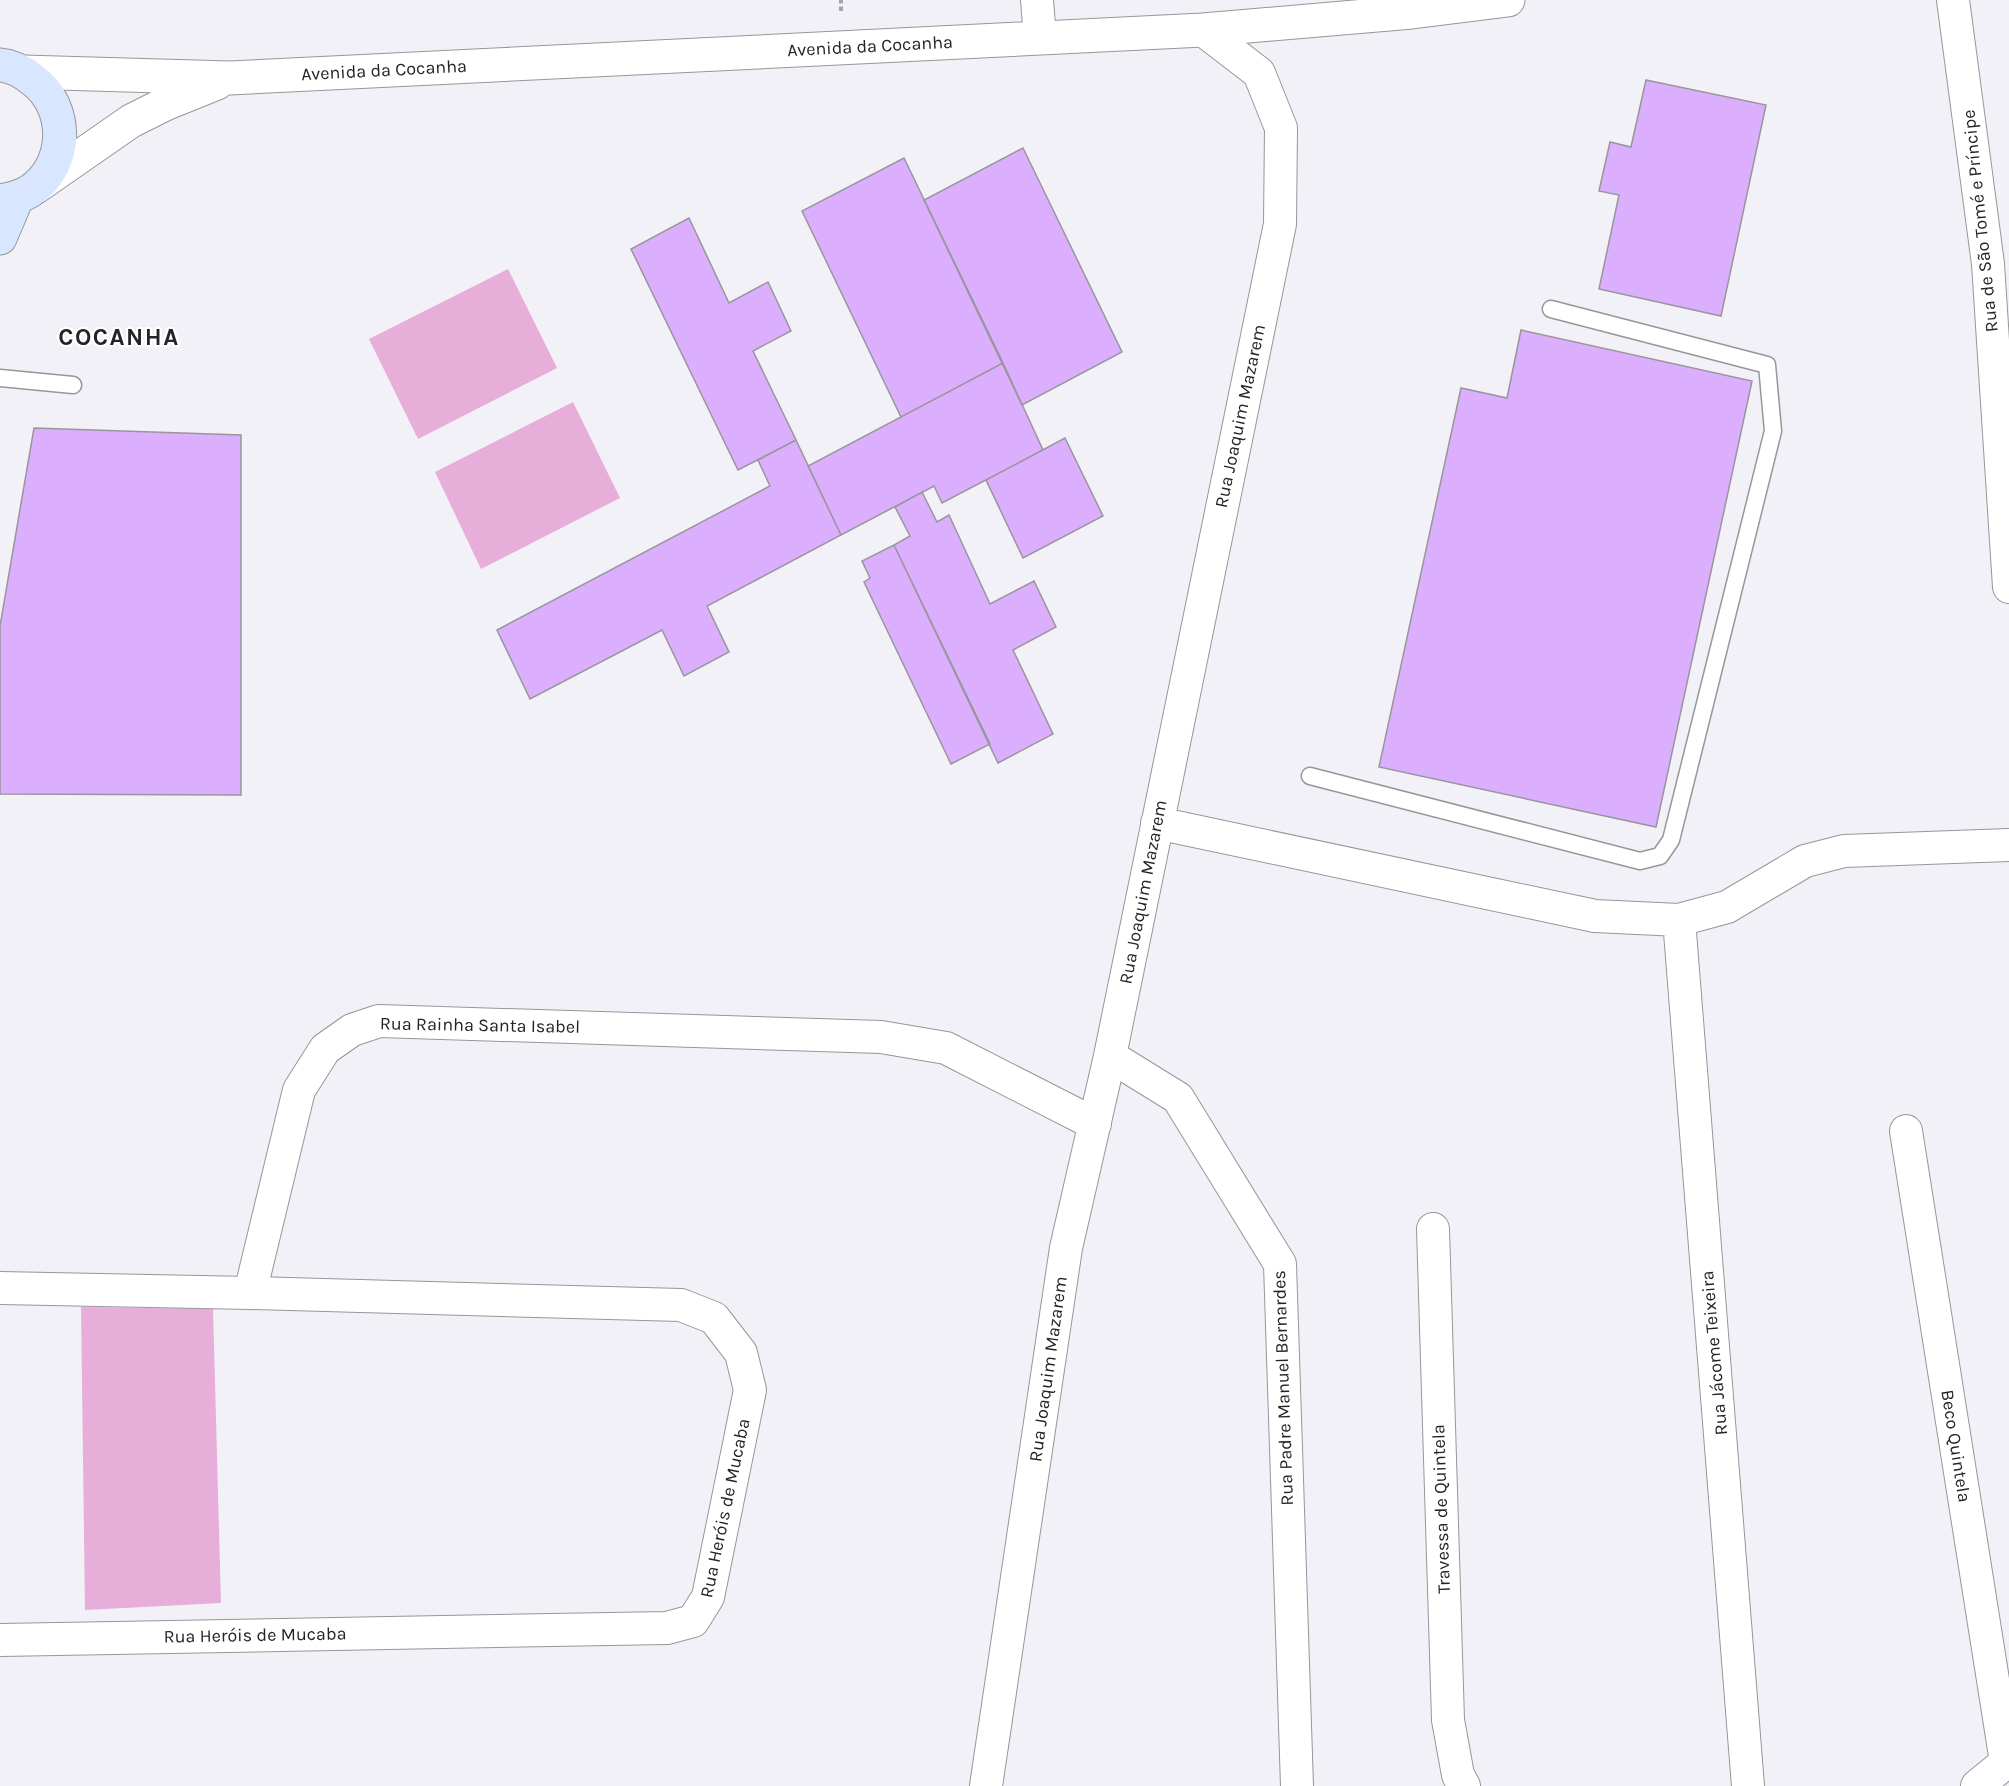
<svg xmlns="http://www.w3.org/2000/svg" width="2009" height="1786" font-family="Karla,sans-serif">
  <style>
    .green { fill: #e6aed9 }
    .building { fill: #dcaffe; stroke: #99969b; stroke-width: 1.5 }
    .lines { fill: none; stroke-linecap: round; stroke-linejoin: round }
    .service-casing { stroke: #96969b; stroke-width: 19 }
    .minor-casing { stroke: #96969b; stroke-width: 34 }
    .tertiary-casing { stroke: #96969b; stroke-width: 35 }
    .secondary-casing { stroke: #96969b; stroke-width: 35 }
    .path { stroke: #a5a5a9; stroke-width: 4; stroke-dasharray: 4.5 3; stroke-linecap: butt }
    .service { stroke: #fff; stroke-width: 16 }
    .minor { stroke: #fff; stroke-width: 32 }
    .tertiary { stroke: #fff; stroke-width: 33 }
    .secondary { stroke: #d8e7ff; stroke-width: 33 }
    .labels { text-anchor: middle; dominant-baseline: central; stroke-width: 4.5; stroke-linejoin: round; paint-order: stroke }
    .street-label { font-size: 18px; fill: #242426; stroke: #fff }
    .district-label { font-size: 24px; font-weight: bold; letter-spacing: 1.5px; fill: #242426; stroke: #fff }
  </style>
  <rect width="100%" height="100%" fill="#f1f1f7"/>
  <path class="green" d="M508,269L557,368L418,439L369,339Z
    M573,402L620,498L481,569L435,472Z
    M81,1307L213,1309L221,1603L85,1610Z"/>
  <path class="building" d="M1646,80L1766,105L1721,316L1599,289L1619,195L1599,191L1610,142L1631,147Z
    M1023,148L1122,352L1022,405L924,200Z
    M904,158L1003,363L901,417L802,211Z
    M689,218L729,303L768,282L791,331L753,351L796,440L738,470L631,249Z
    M1521,330L1752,381L1656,827L1379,767L1461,388L1507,398Z
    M1003,363L1043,450L942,503L934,486L841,535L808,466Z
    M34,428L241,435V795L0,794V626Z
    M1065,438L1103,516L1023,558L986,480Z
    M796,440L841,535L707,606L729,652L684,676L662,630L530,699L497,630L770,486L758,460Z
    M922,492L937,522L949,515L990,604L1034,581L1056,627L1013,650L1053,734L998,763L894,545L910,536L895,507Z
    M894,545L990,744L951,764L864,582L870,578L862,561Z"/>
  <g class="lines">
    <g class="service-casing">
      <path id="service" d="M0,378L73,385
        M1310,776L1640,861L1660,856L1671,840L1773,431L1767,365L1551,309"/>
    </g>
    <g class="minor-casing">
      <path id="minor" d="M1037,0L1040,38
        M1953,0L1988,264L2009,587
        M1157,823L1595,916L1679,920L1727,907L1805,861L1844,851L2009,845
        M1679,920L1748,1786
        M1110,1056L1178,1098L1280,1264L1297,1786
        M1906,1131L2006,1762
        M1433,1229L1448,1720L1458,1775L1464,1786
        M0,1288L250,1293L299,1090L325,1049L352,1030L379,1021L881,1037L946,1048L1095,1124
        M0,1640L667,1628L693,1621L708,1597L750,1390L741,1353L714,1318L681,1305L250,1293
        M986,1786L1066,1248L1110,1056L1280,224L1281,128L1259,73L1203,30
        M1977,1786L2009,1760"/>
    </g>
    <g class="tertiary-casing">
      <path id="tertiary" d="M23,72L230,78L1203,30L1412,12L1508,0
        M36,187L131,121L165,104L217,83"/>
    </g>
    <g class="secondary-casing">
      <path id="secondary" d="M0,65C13,66 23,72 33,80C69,107 69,165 30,191C21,197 11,199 0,201
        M0,238L17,198"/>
    </g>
    <path class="path" d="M841,11V0"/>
    <use href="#service" class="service"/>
    <use href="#minor" class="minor"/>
    <use href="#tertiary" class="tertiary"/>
    <use href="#secondary" class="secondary"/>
  </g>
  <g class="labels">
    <g class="street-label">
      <text transform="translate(870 46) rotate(-3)">Avenida da Cocanha</text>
      <text transform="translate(384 70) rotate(-3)">Avenida da Cocanha</text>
      <text transform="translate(1980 221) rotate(-96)">Rua de São Tomé e Príncipe</text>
      <text transform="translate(1240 416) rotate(-78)">Rua Joaquim Mazarem</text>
      <text transform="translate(1143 892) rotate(-79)">Rua Joaquim Mazarem</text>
      <text transform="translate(480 1025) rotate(1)">Rua Rainha Santa Isabel</text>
      <text transform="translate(1714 1353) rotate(-95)">Rua Jácome Teixeira</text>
      <text transform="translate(1048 1369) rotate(-82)">Rua Joaquim Mazarem</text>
      <text transform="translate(1283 1388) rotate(-92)">Rua Padre Manuel Bernardes</text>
      <text transform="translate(1956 1446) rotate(81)">Beco Quintela</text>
      <text transform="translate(725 1508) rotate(-78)">Rua Heróis de Mucaba</text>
      <text transform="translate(1441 1509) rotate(-92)">Travessa de Quintela</text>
      <text transform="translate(255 1635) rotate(-1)">Rua Heróis de Mucaba</text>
    </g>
    <g class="district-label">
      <text x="119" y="337">COCANHA</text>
    </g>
  </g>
</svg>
